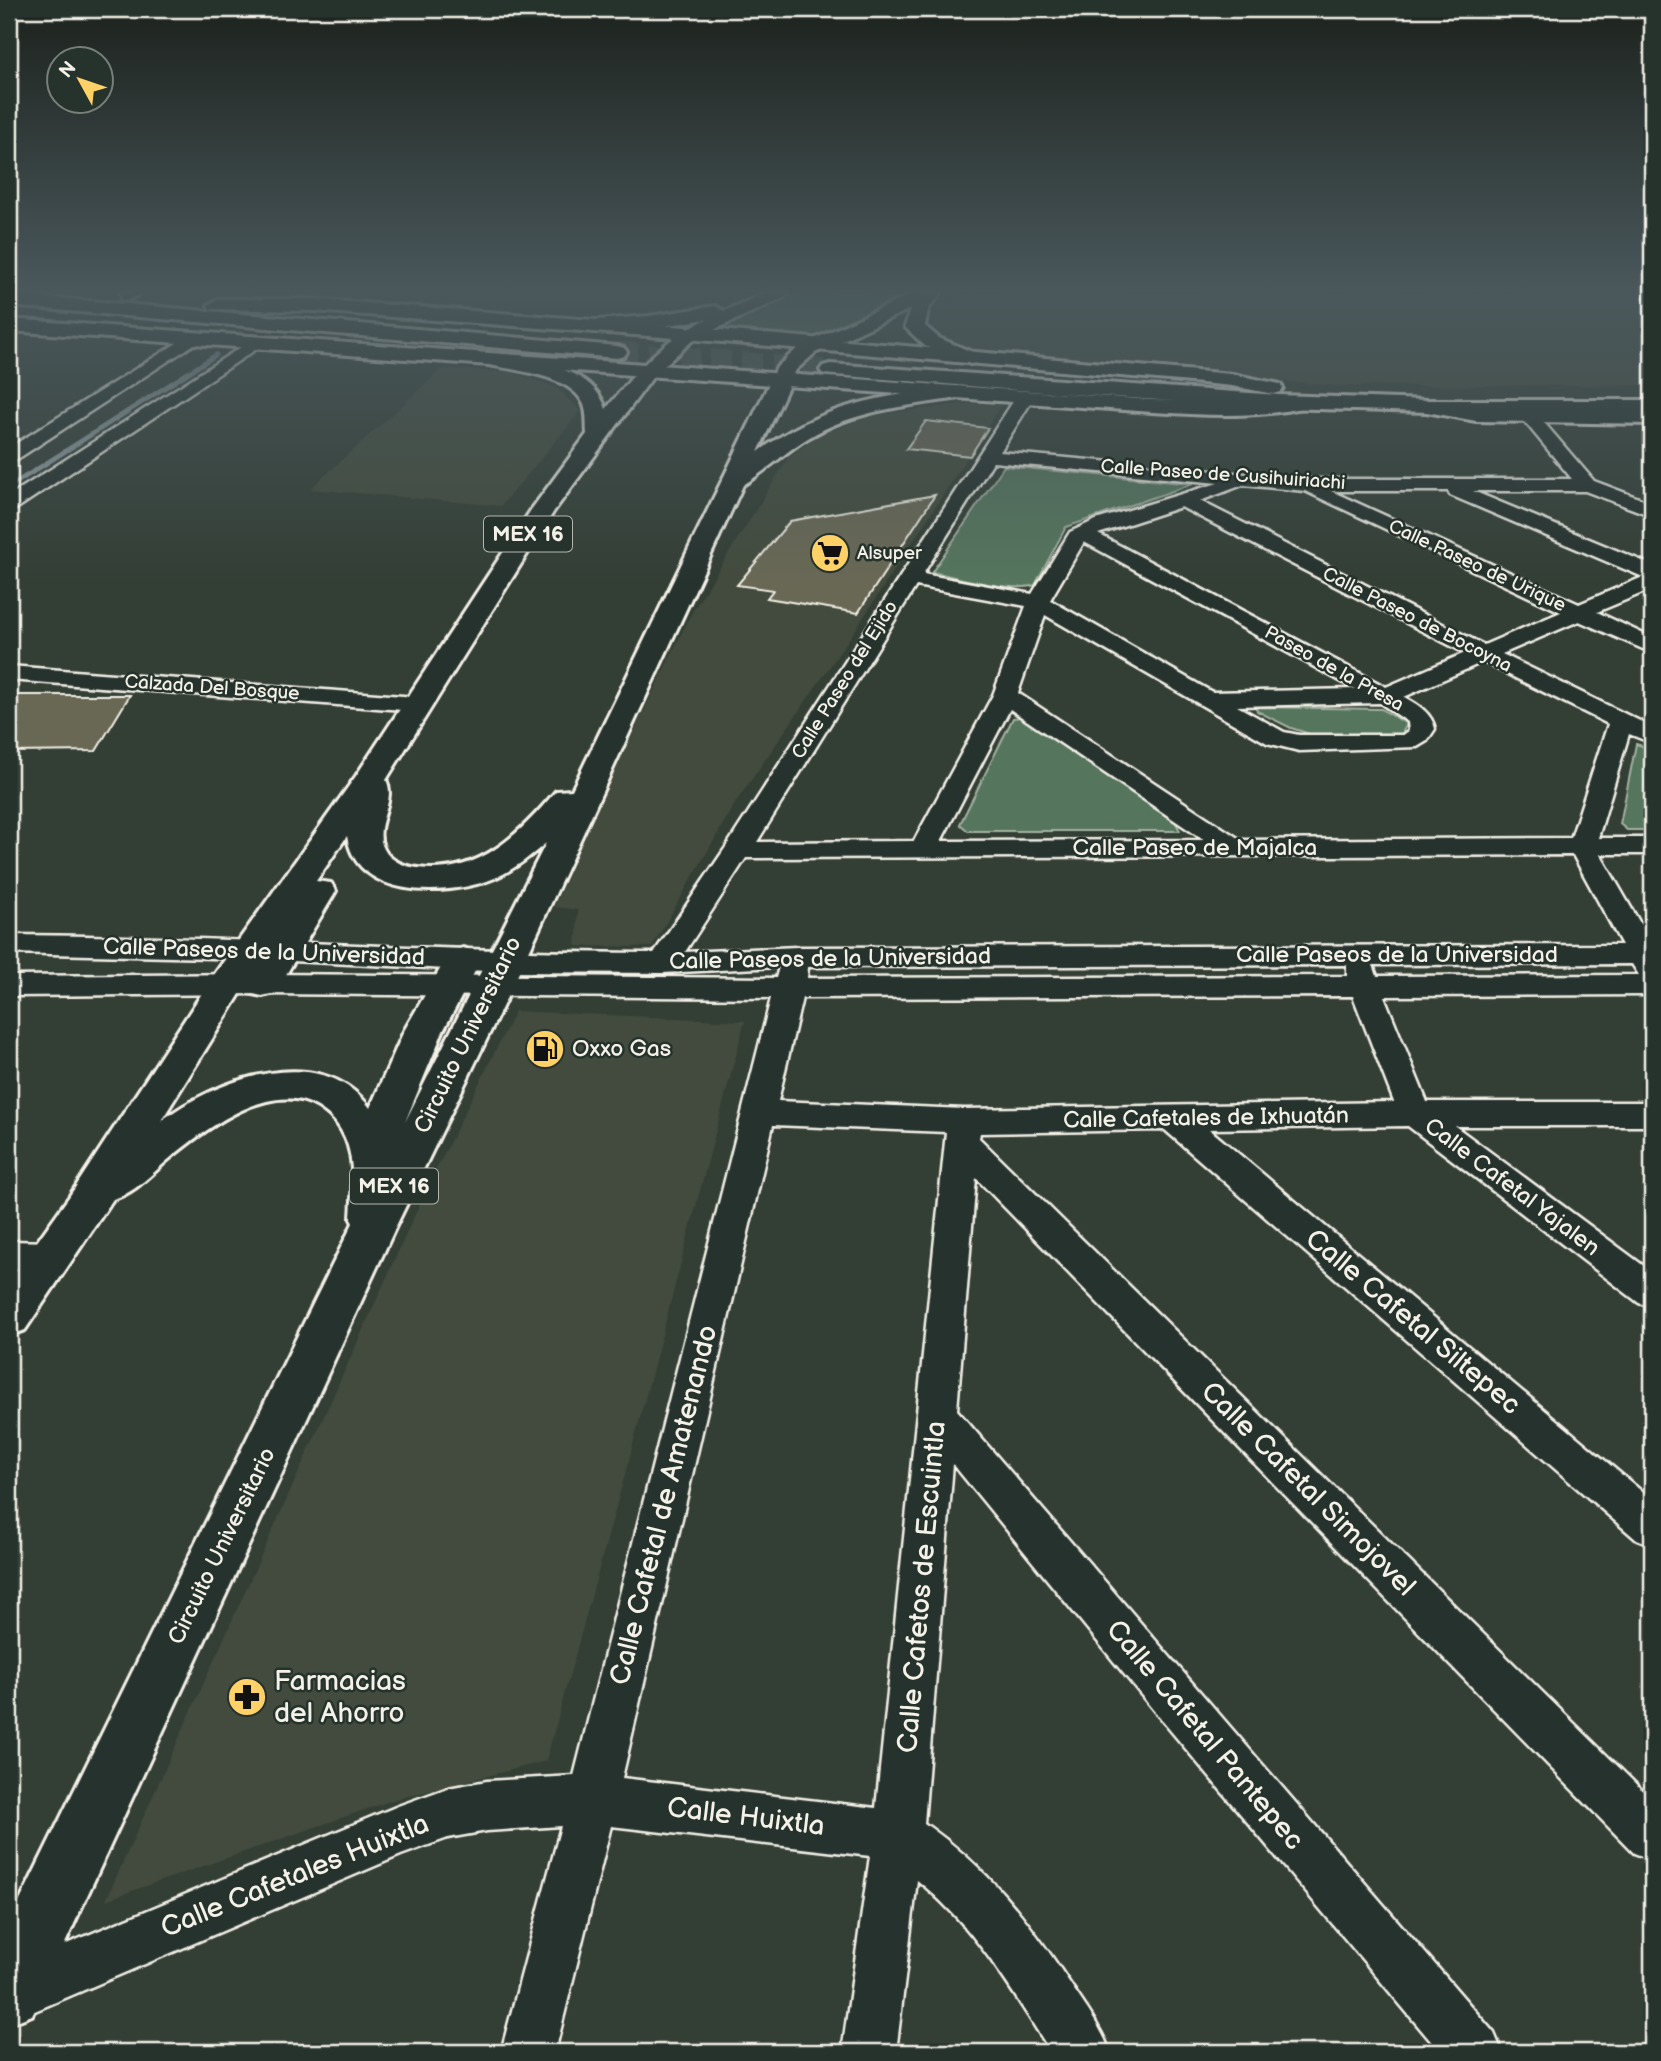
<svg xmlns="http://www.w3.org/2000/svg" width="1661" height="2061" font-family="'Balsamiq Sans',sans-serif">
  <style>
    .built { fill: #434b3e }
    .green { fill: #54745d; stroke: #a4b2a2; stroke-width: 2 }
    .lines { fill: none; stroke-linecap: round; stroke-linejoin: round }
    .stream { stroke: #929fa2; stroke-width: 5 }
    .building { fill: #696854; stroke: #f4f1e8; stroke-width: 2 }
    .primary-tunnel { stroke: #505950; stroke-width: 21; stroke-dasharray: 21 10; stroke-linecap: butt }
    .street-casing { stroke: #f4f1e8; stroke-width: 5 }
    .secondary-casing { stroke: #f4f1e8; stroke-width: 6 }
    .primary-casing { stroke: #f4f1e8; stroke-width: 6 }
    .highway-casing { stroke: #f4f1e8; stroke-width: 6 }
    .street { fill: #26332d; fill-rule: evenodd }
    .secondary { fill: #26332d; fill-rule: evenodd }
    .primary { fill: #26332d; fill-rule: evenodd }
    .highway { fill: #26332d; fill-rule: evenodd }
    .labels { text-anchor: middle; dominant-baseline: central; stroke-width: 5; stroke-linejoin: round; paint-order: stroke }
    .far-street-label { font-size: 19px; fill: #f4f1e8; stroke: #26332d }
    .far-poi-label { font-size: 19px; fill: #f4f1e8; stroke: #26332d; text-anchor: start }
    .shield { fill: #26332d; stroke: #b6b8b0; stroke-width: 2 }
    .shield-label { font-size: 21px; font-weight: bold; fill: #f4f1e8 }
    .street-label { font-size: 23px; fill: #f4f1e8; stroke: #26332d }
    .poi-label { font-size: 23px; fill: #f4f1e8; stroke: #26332d; text-anchor: start }
    .near-street-label { font-size: 28px; fill: #f4f1e8; stroke: #26332d }
    .near-poi-label { font-size: 28px; fill: #f4f1e8; stroke: #26332d; text-anchor: start }
  </style>
  <rect width="100%" height="100%" fill="#333e35"/>
  <filter id="ink" filterUnits="userSpaceOnUse"><feTurbulence type="fractalNoise" baseFrequency=".0143" numOctaves="2"/><feDisplacementMap in="SourceGraphic" scale="14" xChannelSelector="R" yChannelSelector="G"/><feConvolveMatrix kernelMatrix="1 2 1 2 8 2 1 2 1" color-interpolation-filters="sRGB"/></filter>
  <g filter="url(#ink)">
    <path class="built" d="M972,293H1652V385L1342,386L1034,362L953,349L919,327L940,304Z
      M443,368L512,373L555,387L581,411L501,506L310,489Z
      M969,403L1002,404L858,626L736,802L652,947L576,946L578,910L554,907L604,793L692,612L789,457L816,437L868,416Z
      M515,1011L745,1021L626,1471L546,1761L393,1800L106,1900L425,1192Z"/>
    <path class="green" d="M798,293H909L806,341L703,332Z
      M1004,466L1193,484L1066,527L1035,585C1012,593 958,577 932,572Z
      M1256,707L1381,709L1407,724L1401,735H1313L1291,728L1257,711Z
      M1022,717L1175,821L1180,831H968L960,824L1013,718Z
      M1636,744L1652,749V830H1627L1620,824Z"/>
    <g class="lines">
      <path class="stream" d="M301,297L307,293
        M9,487L216,355"/>
    </g>
    <path class="building" d="M926,421L988,428L970,456L906,449Z
      M935,495L858,613L767,598L773,590L737,585L790,521Z
      M9,695H130L96,751L9,752Z"/>
    <g class="lines">
      <path class="primary-tunnel" d="M617,352L830,370"/>
      <g class="street-casing">
        <path id="street" d="M193,333L201,338L199,341L16,460L9,461V448Z
          M255,338L263,343L261,346L16,509L9,511V496Z
          M1025,392L1034,397L1000,452L1303,479H1572L1520,416L1529,411L1535,412L1594,481L1652,503V516L1585,491H1473L1652,565V589L1597,612L1652,638V653L1579,621L1502,654L1652,727V743L1629,734L1598,838H1652V854H1600L1652,944V995L1384,996L1427,1102H1652V1126H1455L1652,1272V1307L1639,1303L1408,1126L1209,1129L1652,1500V1546L1637,1540L1165,1130L980,1133L979,1138L1652,1800V1860L1634,1853L976,1178L957,1410L1494,2033L1502,2052H1440L1155,1712L953,1464L924,1823C989,1869 1026,1917 1069,1982C1084,2005 1101,2027 1110,2052H1051C1012,1991 975,1926 917,1880L896,2052H842L870,1856L611,1826L555,2052H501L561,1826L487,1831L448,1838L401,1855L9,2022V1968L398,1806L448,1788L487,1781L574,1776L771,998L262,994L9,996V976L262,974L776,978L779,967L663,973L506,972L252,959L9,953V935C224,936 439,952 654,953L724,850L1016,397ZM993,462L1218,483L1096,520L1070,532L1032,594L923,574ZM1243,485L1305,491L1561,612L1484,645L1200,501ZM1331,491H1448L1450,495L1643,577L1579,604ZM1181,507L1465,653L1386,687L1098,534ZM1084,542L1355,689L1212,692L1050,600ZM916,586L1026,606L993,695L914,841L757,842ZM1045,615L1267,743L1299,751L1417,747L1427,741L1435,729C1432,713 1417,704 1404,697L1483,662L1608,724L1571,838L1241,840L1018,693ZM1380,703L1408,722L1409,731L1403,735H1299L1284,732L1237,706ZM1010,709L1204,840L941,841ZM1573,855L1622,945L797,947L685,952L746,858ZM1632,964L1639,975L1377,976L1373,965ZM1347,965V976L807,978L808,967ZM1353,996L1394,1102L964,1109L778,1101L802,998ZM773,1125L946,1132L876,1808L622,1778Z
          M9,666L416,697L425,699L428,704L425,709L416,711L9,680Z
          M9,1241L51,1242L64,1246L69,1256L64,1266L51,1270L9,1269Z"/>
      </g>
      <g class="secondary-casing">
        <path id="secondary" d="M121,293H141L128,300L122,299Z
          M217,299H313L662,325L1232,374L1280,384L1283,388L1280,392L1273,394L1232,386L1180,381L662,337L313,311L210,309L208,305Z
          M9,319L1152,400L1246,402L1303,396L1310,398L1314,402L1310,406C1259,419 1205,415 1152,412L9,331Z
          M1429,400L1476,409L1652,412V424L1476,421L1421,411L1418,406L1421,401Z"/>
      </g>
      <g class="primary-casing">
        <path id="primary" d="M9,294L617,346L624,348L627,352L624,356L617,358L9,306Z
          M830,364L1279,395L1429,400H1652V412H1429L1279,408L1055,393L823,374L820,370L823,366Z"/>
      </g>
      <g class="highway-casing">
        <path id="highway" d="M765,293H788L785,297L694,339L655,374L554,511L386,780C397,801 373,825 383,847C388,860 405,867 418,868C478,876 520,834 556,791L572,790L777,367L801,345L915,293H941L928,310L925,326L939,338L977,354L980,358L977,362L970,364L925,346L905,327L910,309L815,353L796,370L758,452C824,403 880,397 959,386L966,388L969,392L966,396L959,398C907,406 854,410 808,438C785,452 766,471 743,485L524,962L395,1228L32,2015L9,2024V1923L353,1223L351,1219C353,1178 359,1132 318,1107C271,1078 204,1130 169,1159C151,1174 135,1193 113,1199L25,1330L9,1336V1281L69,1197L214,975L356,776L531,510L587,434C586,424 588,410 582,401C566,373 508,370 480,363L477,359L480,355C491,352 502,356 513,358C547,364 594,371 606,409C637,371 662,339 707,319C685,322 593,340 580,325L583,321L649,316L715,306L724,311ZM347,836C356,899 443,896 487,881C510,873 528,858 546,843L405,1122L443,1031L481,960L476,952L463,948L450,952L404,1031L370,1108C320,1040 215,1080 161,1121L245,986L249,993L262,996L275,993L336,891L331,883L316,881Z"/>
      </g>
      <use href="#street" class="street"/>
      <use href="#secondary" class="secondary"/>
      <use href="#primary" class="primary"/>
      <use href="#highway" class="highway"/>
    </g>
  </g>
  <linearGradient id="sky" x2="0" y2="1"><stop stop-color="#1c221d"/><stop offset="0.5" stop-color="#4a585c"/><stop offset="1" stop-color="#4a585c" stop-opacity="0"/></linearGradient>
  <rect width="1661" height="581" fill="url(#sky)"/>
  <defs>
    <g id="supermarket-disc" transform="scale(2.0125)"><circle r="9.5" fill="#ffd166" stroke="#26332d"/><path d="M-6-5.5h2.5l.6 2H6L4.5 2H-2.5L-4.4-4H-6ZM-1.5 3.2a1.3 1.3 0 1 0 .1 0ZM3 3.2a1.3 1.3 0 1 0 .1 0Z" fill="#111"/></g>
    <g id="fuel-disc" transform="scale(2.0125)"><circle r="9.5" fill="#ffd166" stroke="#26332d"/><path d="M-5.5-6h7V0h2V4h1.3V-2.5L3-4.5l.8-.8L6-3V5H2.5V1h-1V6h-7ZM-4.2-4.7v3.2H.2V-4.7Z" fill="#111"/></g>
    <g id="pharmacy-disc" transform="scale(2.0125)"><circle r="9.5" fill="#ffd166" stroke="#26332d"/><path d="M-2-6h4v4h4v4h-4v4h-4v-4h-4v-4h4Z" fill="#111"/></g>
  </defs>
  <g fill-rule="evenodd">
    <use href="#supermarket-disc" x="830" y="553"/>
    <use href="#fuel-disc" x="545" y="1049"/>
    <use href="#pharmacy-disc" x="247" y="1697"/>
  </g>
  <g class="labels">
    <g class="far-street-label">
      <text transform="translate(1223 475) rotate(4)">Calle Paseo de Cusihuiriachi</text>
      <text transform="translate(1477 566) rotate(25)">Calle Paseo de Urique</text>
      <text transform="translate(1417 620) rotate(27)">Calle Paseo de Bocoyna</text>
      <text transform="translate(1334 669) rotate(29)">Paseo de la Presa</text>
      <text transform="translate(845 680) rotate(-58)">Calle Paseo del Ejido</text>
      <text transform="translate(212 688) rotate(4)">Calzada Del Bosque</text>
    </g>
    <g class="far-poi-label">
      <text x="857" y="553">Alsuper</text>
    </g>
    <g class="shield">
      <rect x="484" y="516.5" width="88" height="35" rx="5"/>
      <rect x="350" y="1168.5" width="88" height="35" rx="5"/>
    </g>
    <g class="shield-label">
      <text x="528" y="534">MEX 16</text>
      <text x="394" y="1186">MEX 16</text>
    </g>
    <g class="street-label">
      <text x="1195" y="848">Calle Paseo de Majalca</text>
      <text transform="translate(264 952) rotate(2)">Calle Paseos de la Universidad</text>
      <text x="1397" y="955">Calle Paseos de la Universidad</text>
      <text transform="translate(830 959) rotate(-1)">Calle Paseos de la Universidad</text>
      <text transform="translate(468 1035) rotate(-64)">Circuito Universitario</text>
      <text transform="translate(1206 1118) rotate(-1)">Calle Cafetales de Ixhuatán</text>
      <text transform="translate(1512 1187) rotate(37)">Calle Cafetal Yajalen</text>
      <text transform="translate(222 1546) rotate(-64)">Circuito Universitario</text>
    </g>
    <g class="poi-label">
      <text x="572" y="1049">Oxxo Gas</text>
    </g>
    <g class="near-street-label">
      <text transform="translate(1413 1322) rotate(40)">Calle Cafetal Siltepec</text>
      <text transform="translate(1308 1489) rotate(45)">Calle Cafetal Simojovel</text>
      <text transform="translate(664 1505) rotate(-76)">Calle Cafetal de Amatenando</text>
      <text transform="translate(922 1587) rotate(-85)">Calle Cafetos de Escuintla</text>
      <text transform="translate(1205 1735) rotate(50)">Calle Cafetal Pantepec</text>
      <text transform="translate(746 1817) rotate(7)">Calle Huixtla</text>
      <text transform="translate(295 1876) rotate(-22)">Calle Cafetales Huixtla</text>
    </g>
    <g class="near-poi-label">
      <text x="274" y="1681">Farmacias<tspan x="274" dy="32">del Ahorro</tspan></text>
    </g>
  </g>
  <rect width="1661" height="2061" fill="none" stroke="#26332d" stroke-width="35"/>
  <rect x="18" y="18" width="1626" height="2026" fill="none" stroke="#f4f1e8" stroke-width="2.5" filter="url(#ink)"/>
  <g transform="translate(80 80) rotate(310)"><circle r="33" fill="#26332d" stroke="#787f78" stroke-width="2"/>
  <path d="M0-5L12 26L0 18L-12 26Z" fill="#ffd166"/>
  <text y="-10" font-size="19" font-weight="bold" text-anchor="middle" fill="#f4f1e8">N</text>
  </g>
</svg>
